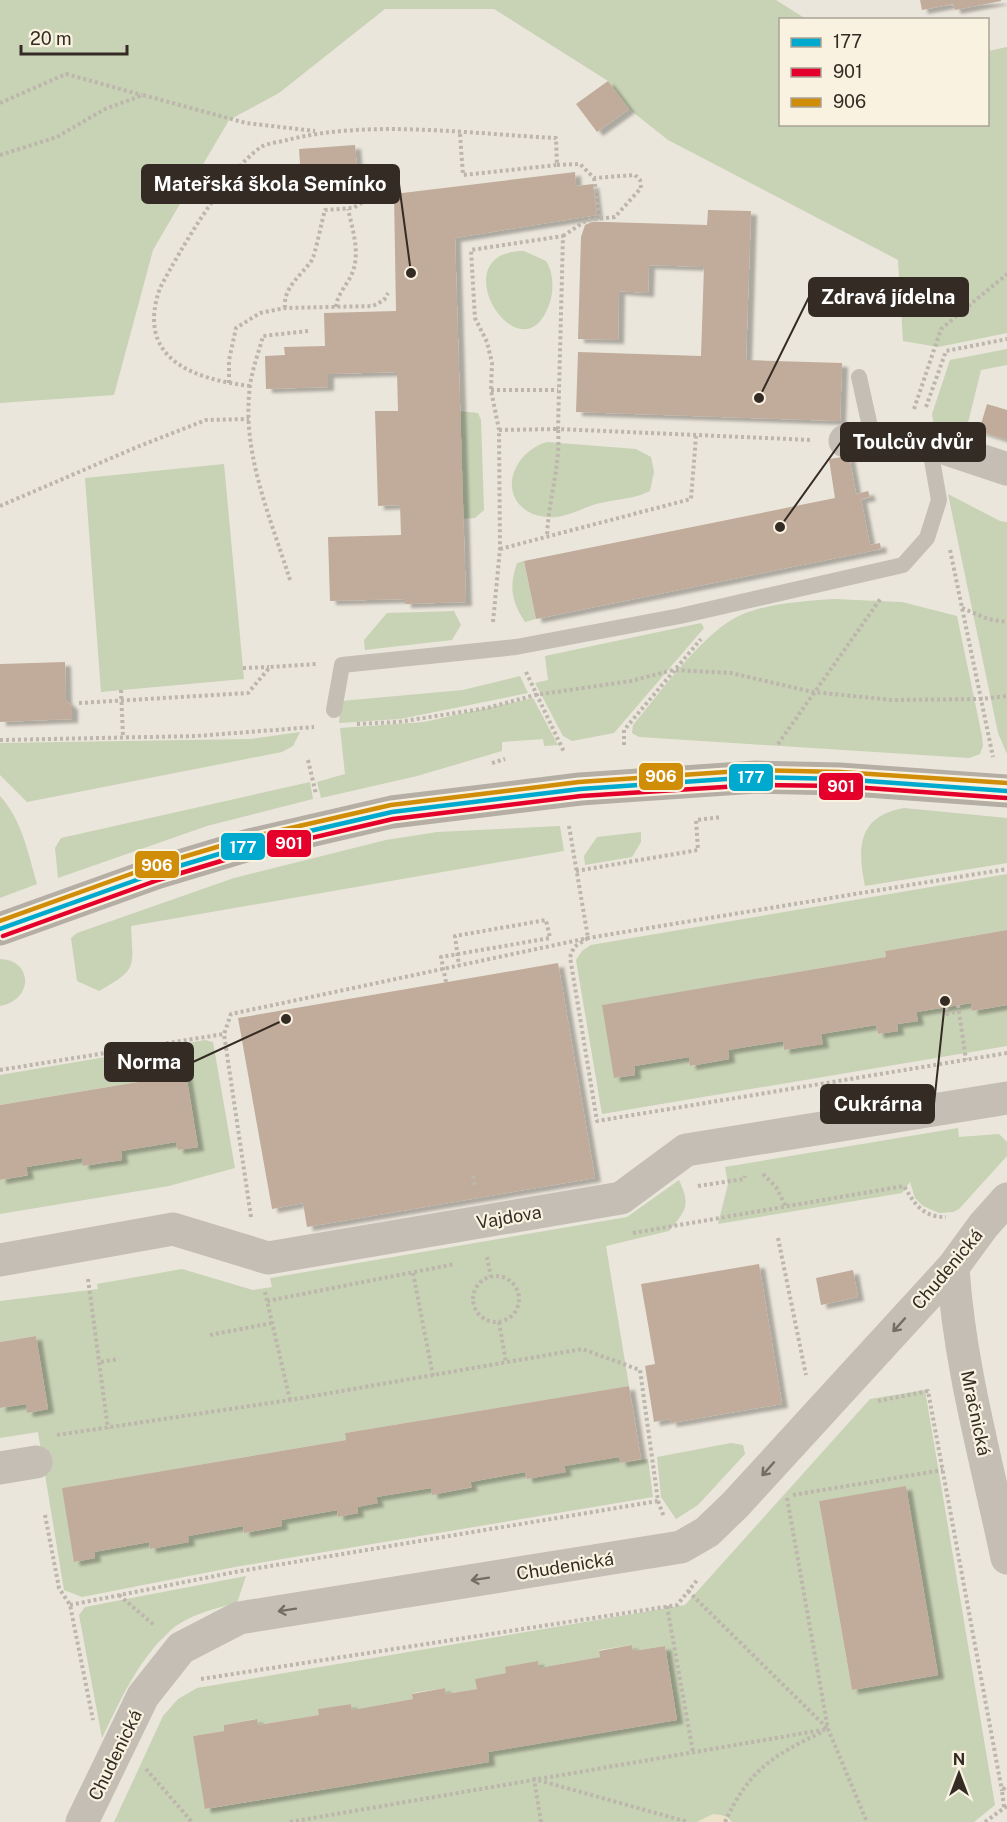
<svg xmlns="http://www.w3.org/2000/svg" width="1007" height="1822" font-family="'Public Sans',sans-serif">
  <style>
    .green { fill: #c8d2b4; fill-rule: evenodd }
    .plaza { fill: #ece1c9 }
    .building { fill: #c1ac9b; filter: url(#shadow) }
    .lines { fill: none; stroke-linecap: round; stroke-linejoin: round }
    .path { stroke: #bdb6ad; stroke-width: 4; stroke-dasharray: 3 3; stroke-linecap: butt }
    .lane { stroke: #c4beb5; stroke-width: 16 }
    .street { stroke: #c4beb5; stroke-width: 33 }
    .secondary { stroke: #b5aea5; stroke-width: 33 }
    .bus-1-casing { stroke: #faf2e1; stroke-width: 9 }
    .bus-2-casing { stroke: #faf2e1; stroke-width: 9 }
    .bus-3-casing { stroke: #faf2e1; stroke-width: 9 }
    .bus-1 { stroke: #00a9ce; stroke-width: 4.5 }
    .bus-2 { stroke: #e4002b; stroke-width: 4.5 }
    .bus-3 { stroke: #d08d07; stroke-width: 4.5 }
    .oneway { stroke: #756d65 }
    .labels { text-anchor: middle; dominant-baseline: central; stroke-width: 4.5; stroke-linejoin: round; paint-order: stroke }
    .street-label { font-size: 18px; fill: #342b24; stroke: #faf2e1 }
    .leader { fill: none; stroke: #342b24; stroke-width: 2 }
    .callout-dot { fill: #342b24; stroke: #faf2e1; stroke-width: 2 }
    .callout { fill: #342b24; stroke: #342b24; stroke-width: 2 }
    .callout-label { font-size: 20px; text-anchor: middle; font-weight: bold; fill: #fff }
    .line-badge { stroke: #faf2e1; stroke-width: 2 }
    .badge-label { font-size: 16px; text-anchor: middle; font-weight: bold; fill: #fff }
  </style>
  <defs>
    <filter id="shadow"><feDropShadow dx="6" dy="4" stdDeviation="1.5" flood-color="#0004"/></filter>
  </defs>
  <rect width="100%" height="100%" fill="#ebe6db"/>
  <path class="green" d="M0,0H776L806,19L780,20V124H988V51L1007,47V333L938,347L903,341L898,260L668,140L629,109L608,81L494,9H385L279,93L229,120L153,250L114,395L0,403Z
    M524,251L546,261C554,273 554,292 549,305C521,382 438,251 524,251Z
    M1007,349V365L981,370L967,427L979,431L977,436L934,426L932,414L950,360Z
    M459,411L478,413L481,420L484,510L475,518L463,519Z
    M547,442L636,449L651,457L654,472L650,491C632,500 614,499 596,504C583,508 569,516 556,517C550,518 538,516 533,514C496,498 512,452 547,442Z
    M224,464L244,679L101,692L85,478Z
    M948,494L1000,521L1007,522V754L998,733Z
    M524,561L536,619L525,622C511,601 509,586 517,563Z
    M834,599L902,602L957,616L982,736L983,746L980,754L969,758L639,737L632,733L633,725C661,692 704,630 743,614C771,603 805,601 834,599Z
    M454,611L461,625L452,640L365,650L364,640L387,613Z
    M701,623L704,628L614,733L572,741L563,736L535,683L548,680L545,656Z
    M520,676L528,693L400,719L339,723L341,701L463,690Z
    M533,698L558,745L544,746L543,739L502,742V751L417,776L321,798L317,782L345,774L340,728L424,722Z
    M300,732L293,746L282,752L27,802L0,775V743L251,739Z
    M310,782L313,799L207,826L58,878L55,848L61,838Z
    M0,796C22,820 28,853 37,884L0,898Z
    M904,808L1007,818V863L865,886C857,847 858,816 904,808Z
    M560,826L564,851L131,926C133,968 138,969 99,991L77,981L71,938L77,933L234,878L386,840L437,832Z
    M641,832V842L632,857L585,865L584,856L597,837Z
    M1007,874V930L885,951L886,957L603,1005L615,1078L635,1075L634,1066L689,1057L691,1066L729,1059L728,1050L783,1041L784,1050L822,1044L821,1034L876,1025L878,1034L898,1031L897,1024L918,1021L916,1012L971,1003L973,1011L1007,1005V1046L602,1114L576,960L582,951L591,945Z
    M0,959C33,960 34,1000 0,1006Z
    M205,1040L213,1042L235,1168L169,1186L0,1214V1180L27,1176L26,1167L82,1158L84,1166L122,1160L121,1151L176,1142L178,1150L198,1147L186,1074L0,1105V1075Z
    M958,1128L959,1137L999,1134L1007,1142V1156L959,1209L953,1212L939,1213L923,1206L915,1198L910,1182L902,1193L718,1224L728,1184L725,1167Z
    M679,1180C691,1206 686,1210 669,1231L606,1246L629,1386L345,1433L346,1440L63,1488L75,1562L95,1558L94,1552L149,1542L150,1549L188,1542V1536L243,1526L244,1533L282,1526L281,1520L337,1510L338,1517L358,1513L357,1507L377,1503L376,1497L431,1488L433,1494L471,1488V1482L525,1472L527,1479L565,1472L564,1466L619,1457L621,1463L648,1459L653,1497L235,1567L82,1597L64,1590L38,1432L0,1438V1408L26,1404L28,1413L48,1409L36,1336L0,1342V1301L98,1289L97,1284L182,1269L253,1290L272,1287L270,1278L627,1217Z
    M925,1390L995,1805L974,1822H732C721,1809 709,1816 697,1822H114L163,1716L178,1699L197,1688L685,1605L870,1399ZM906,1487L938,1675L852,1690L819,1501ZM632,1645L633,1651L665,1646L677,1720L488,1752L489,1762L206,1809L193,1736L224,1731V1725L256,1719L258,1725L319,1715V1709L351,1704L352,1710L413,1699V1693L445,1688L446,1694L477,1689L476,1679L506,1673L538,1662L539,1668L600,1657L599,1650Z
    M731,1443L743,1445L745,1454L698,1505L676,1519L661,1497L657,1457Z
    M246,1576L237,1603C215,1608 185,1616 169,1632C138,1660 120,1701 102,1738L79,1615L85,1607Z"/>
  <path class="plaza" d="M713,1814L727,1817L732,1822H697Z"/>
  <path class="building" d="M920,0H1001V1L955,10L953,4L922,10Z
    M608,81L629,109L597,132L576,104Z
    M355,145L359,191L302,195L299,149Z
    M575,172L576,186L593,184L597,215L455,238L466,602L405,604V599L330,601L328,537L401,535L400,505L378,506L375,411H398L397,372L328,374V387L266,389L265,356L285,355L284,347L325,346L324,313L396,311L394,194Z
    M708,210L751,211L746,360L842,363L840,421L576,412L578,352L701,356L704,267L649,265L648,293L619,291L618,340L578,339L581,237L585,225L592,222H605L707,225Z
    M987,404L1007,410V440L979,431Z
    M849,456L856,494L868,491L870,497L861,499L870,545L880,543L881,549L536,619L524,561L835,498L829,459Z
    M65,662L66,700L72,706V719L0,722V664Z
    M1007,930V1005L972,1011L971,1003L916,1012L918,1021L897,1024L898,1031L878,1034L876,1025L821,1034L823,1044L784,1050L783,1041L728,1050L729,1059L690,1066L689,1057L634,1066L635,1075L614,1078L602,1005L886,957L885,951Z
    M558,963L595,1178L307,1227L303,1203L272,1209L238,1018Z
    M186,1074L198,1147L178,1150L176,1142L121,1151L122,1160L102,1163L83,1166L82,1158L26,1167L28,1175L0,1180V1105Z
    M759,1264L782,1404L671,1423L670,1419L654,1422L645,1366L655,1364L641,1284Z
    M853,1270L858,1297L821,1305L816,1278Z
    M36,1336L48,1409L27,1413L26,1404L0,1408V1342Z
    M629,1386L641,1459L621,1463L619,1457L564,1466L566,1472L527,1479L525,1472L470,1482L472,1487L432,1495L431,1488L376,1497L378,1503L357,1507L358,1513L338,1517L337,1510L281,1520L282,1526L244,1533L243,1526L188,1536L189,1542L150,1549L149,1542L94,1552L95,1558L74,1562L62,1488L346,1440L345,1433Z
    M906,1486L938,1675L852,1690L819,1501Z
    M632,1645L633,1651L665,1646L677,1720L488,1752L489,1762L205,1809L193,1736L224,1731V1725L257,1719L258,1725L319,1715L318,1709L351,1704L352,1710L413,1699L412,1694L445,1688L446,1694L477,1689L475,1679L506,1673L505,1667L538,1661L539,1668L600,1657L599,1651Z"/>
  <g class="lines">
    <path class="path" d="M0,103L66,74L142,95
      M0,155L57,137L105,109L143,95L246,123L315,131
      M557,165L580,164L594,178L635,175L640,180L641,188L615,217L587,220L563,236
      M594,178L600,218
      M336,307C337,295 346,286 351,276C361,255 353,231 348,209
      M285,308C283,287 301,276 312,260C315,255 322,220 325,210L353,208L373,196L394,190
      M229,383V360L236,328L260,313L285,308L373,306L384,300L388,293
      M250,386C193,379 135,359 160,288C180,250 226,171 261,147C268,143 280,142 287,140C369,119 471,134 556,138L557,165L463,175L460,134
      M491,390H558
      M926,407L946,351L1007,339
      M914,409L941,329L1007,274
      M499,430L558,429C561,465 548,501 547,537
      M0,506L137,447L206,420L249,419
      M500,549L691,499L696,436
      M950,550L993,757
      M290,580C271,519 241,452 250,386C252,369 259,352 263,336L308,331
      M962,608L988,619L1007,622
      M493,622L500,549L499,430L491,390L492,363L487,342L475,318L471,250L563,236L558,429L812,440
      M243,668L269,667
      M526,672L564,752
      M121,690L123,736
      M79,703L248,693L270,667L317,664
      M357,724L398,722L487,708L535,695L631,681L673,670L731,673L813,692L892,700L981,699L1007,696
      M0,740L196,736L314,727
      M778,744L881,598
      M624,745V730L701,639
      M308,760L316,794
      M492,763L505,759
      M569,826L588,938L574,947L570,957L597,1121L1007,1053
      M576,871L698,850L696,820L722,817
      M446,982L441,957L550,938L546,920L455,936L459,966
      M958,1005L966,1060
      M946,1007L947,1014L959,1011
      M0,1070L224,1034
      M763,1174L776,1187L786,1207
      M473,1176L475,1187
      M698,1186L744,1179L745,1176
      M251,1217L224,1034L231,1014L588,938L1007,869
      M633,1233L904,1186C915,1205 923,1217 946,1217
      M778,1238L806,1375
      M487,1257L491,1277
      M413,1273L433,1376
      M473 1299a23 23 0 1 1 46 0a23 23 0 1 1-46 0Z
      M88,1279L108,1429
      M265,1292L290,1400
      M267,1301L455,1264
      M499,1322L506,1363
      M210,1335L272,1323
      M101,1362L119,1359
      M878,1401L928,1391L1002,1791
      M57,1435L290,1400L582,1349L640,1370L658,1501L664,1517
      M793,1495L943,1470
      M787,1498L828,1729L867,1822
      M45,1515L59,1588L70,1605L93,1720
      M688,1591L827,1728
      M119,1595L154,1625
      M70,1605L235,1572L658,1501
      M667,1606L693,1752
      M201,1679L677,1605L698,1579
      M146,1769L192,1822
      M1004,1807L1002,1791L1007,1785
      M290,1822L828,1729
      M541,1822L534,1779L688,1822
      M725,1822C749,1770 772,1756 822,1732
      M985,1822L1007,1806"/>
    <path class="lane" d="M859,377L873,440
      M334,710L342,665L516,647L680,616L903,565L927,538L939,500L929,443"/>
    <path class="street" d="M845,441L929,443L1007,469
      M0,1260L173,1229L268,1258L621,1198L686,1150L1007,1098
      M953,1267C959,1365 987,1462 1007,1558
      M0,1468L36,1462
      M82,1822L143,1696L181,1648L239,1618L681,1547L707,1532L735,1505L953,1267L983,1226L1007,1199"/>
    <path class="secondary" d="M0,929L156,873L249,845L392,812L580,789L756,777L839,779L1007,791"/>
    <g class="bus-1-casing">
      <path id="bus-1" d="M0,929L156,873L249,845L392,812L580,789L756,777L839,779L1007,791"/>
    </g>
    <g class="bus-2-casing">
      <path id="bus-2" d="M3,936L158,880L251,852L393,819L581,796L756,785L839,786L1006,798"/>
    </g>
    <g class="bus-3-casing">
      <path id="bus-3" d="M0,921L153,866L247,838L391,805L579,782L755,770L840,772L1007,783"/>
    </g>
    <use href="#bus-1" class="bus-1"/>
    <use href="#bus-2" class="bus-2"/>
    <use href="#bus-3" class="bus-3"/>
  </g>
  <defs><path id="oneway-shaft" d="M-6 0H5M1.5-3L5.5 0L1.5 3" fill="none" stroke-width="1.6" stroke-linecap="round" stroke-linejoin="round" transform="scale(1.5)"/></defs>
  <g class="oneway">
    <use href="#oneway-shaft" transform="translate(899 1325) rotate(132)"/>
    <use href="#oneway-shaft" transform="translate(768 1469) rotate(132)"/>
    <use href="#oneway-shaft" transform="translate(480 1579) rotate(171)"/>
    <use href="#oneway-shaft" transform="translate(287 1610) rotate(171)"/>
  </g>
  <g class="labels">
    <g class="street-label">
      <text transform="translate(509 1217) rotate(-10)">Vajdova</text>
      <text transform="translate(947 1269) rotate(-50)">Chudenická</text>
      <text transform="translate(976 1413) rotate(78)">Mračnická</text>
      <text transform="translate(565 1566) rotate(-9)">Chudenická</text>
      <text transform="translate(115 1755) rotate(-64)">Chudenická</text>
    </g>
  </g>
  <path class="leader" d="M411 273L399 184M759 398L809 297M780 527L841 442M286 1019L193 1062M945 1001L934 1104"/>
  <g class="callout-dot">
    <circle cx="411" cy="273" r="6"/>
    <circle cx="759" cy="398" r="6"/>
    <circle cx="780" cy="527" r="6"/>
    <circle cx="286" cy="1019" r="6"/>
    <circle cx="945" cy="1001" r="6"/>
  </g>
  <g class="callout">
    <rect x="142" y="165" width="257" height="38" rx="6"/>
    <rect x="809" y="278" width="159" height="38" rx="6"/>
    <rect x="841" y="423" width="144" height="38" rx="6"/>
    <rect x="105" y="1043" width="88" height="38" rx="6"/>
    <rect x="821" y="1085" width="113" height="38" rx="6"/>
  </g>
  <g class="callout-label">
    <text x="270" y="191">Mateřská škola Semínko</text>
    <text x="888" y="304">Zdravá jídelna</text>
    <text x="913" y="449">Toulcův dvůr</text>
    <text x="149" y="1069">Norma</text>
    <text x="878" y="1111">Cukrárna</text>
  </g>
  <g class="line-badge">
    <rect x="638" y="762" width="46" height="29" rx="6" fill="#d08d07"/>
    <rect x="728" y="763" width="46" height="29" rx="6" fill="#00a9ce"/>
    <rect x="818" y="772" width="46" height="29" rx="6" fill="#e4002b"/>
    <rect x="266" y="829" width="46" height="29" rx="6" fill="#e4002b"/>
    <rect x="220" y="832" width="46" height="29" rx="6" fill="#00a9ce"/>
    <rect x="134" y="850" width="46" height="29" rx="6" fill="#d08d07"/>
  </g>
  <g class="badge-label">
    <text x="661" y="782">906</text>
    <text x="751" y="783">177</text>
    <text x="841" y="792">901</text>
    <text x="289" y="849">901</text>
    <text x="243" y="853">177</text>
    <text x="157" y="871">906</text>
  </g>
  <rect x="779" y="18" width="210" height="108" fill="#faf2e1" stroke="#aba295" stroke-width="1.5"/>
  <rect x="791" y="38" width="30" height="9" fill="#00a9ce" stroke="#aba295" stroke-width="1.5"/>
  <text x="833" y="48" font-size="18" fill="#342b24">177</text>
  <rect x="791" y="68" width="30" height="9" fill="#e4002b" stroke="#aba295" stroke-width="1.5"/>
  <text x="833" y="78" font-size="18" fill="#342b24">901</text>
  <rect x="791" y="98" width="30" height="9" fill="#d08d07" stroke="#aba295" stroke-width="1.5"/>
  <text x="833" y="108" font-size="18" fill="#342b24">906</text>
  <g transform="translate(959 1774)" stroke="#faf2e1" stroke-width="4.5" paint-order="stroke">
  <path d="M0-4.5L10 22L0 15L-10 22Z" fill="#342b24"/>
  <text y="-9" font-size="16" font-weight="bold" text-anchor="middle" fill="#342b24">N</text>
  </g>
  <path d="M21 45v9h106v-9" fill="none" stroke="#342b24" stroke-width="3"/>
  <text x="30" y="45" font-size="18" fill="#342b24" stroke="#faf2e1" stroke-width="4.5" paint-order="stroke">20 m</text>
</svg>
